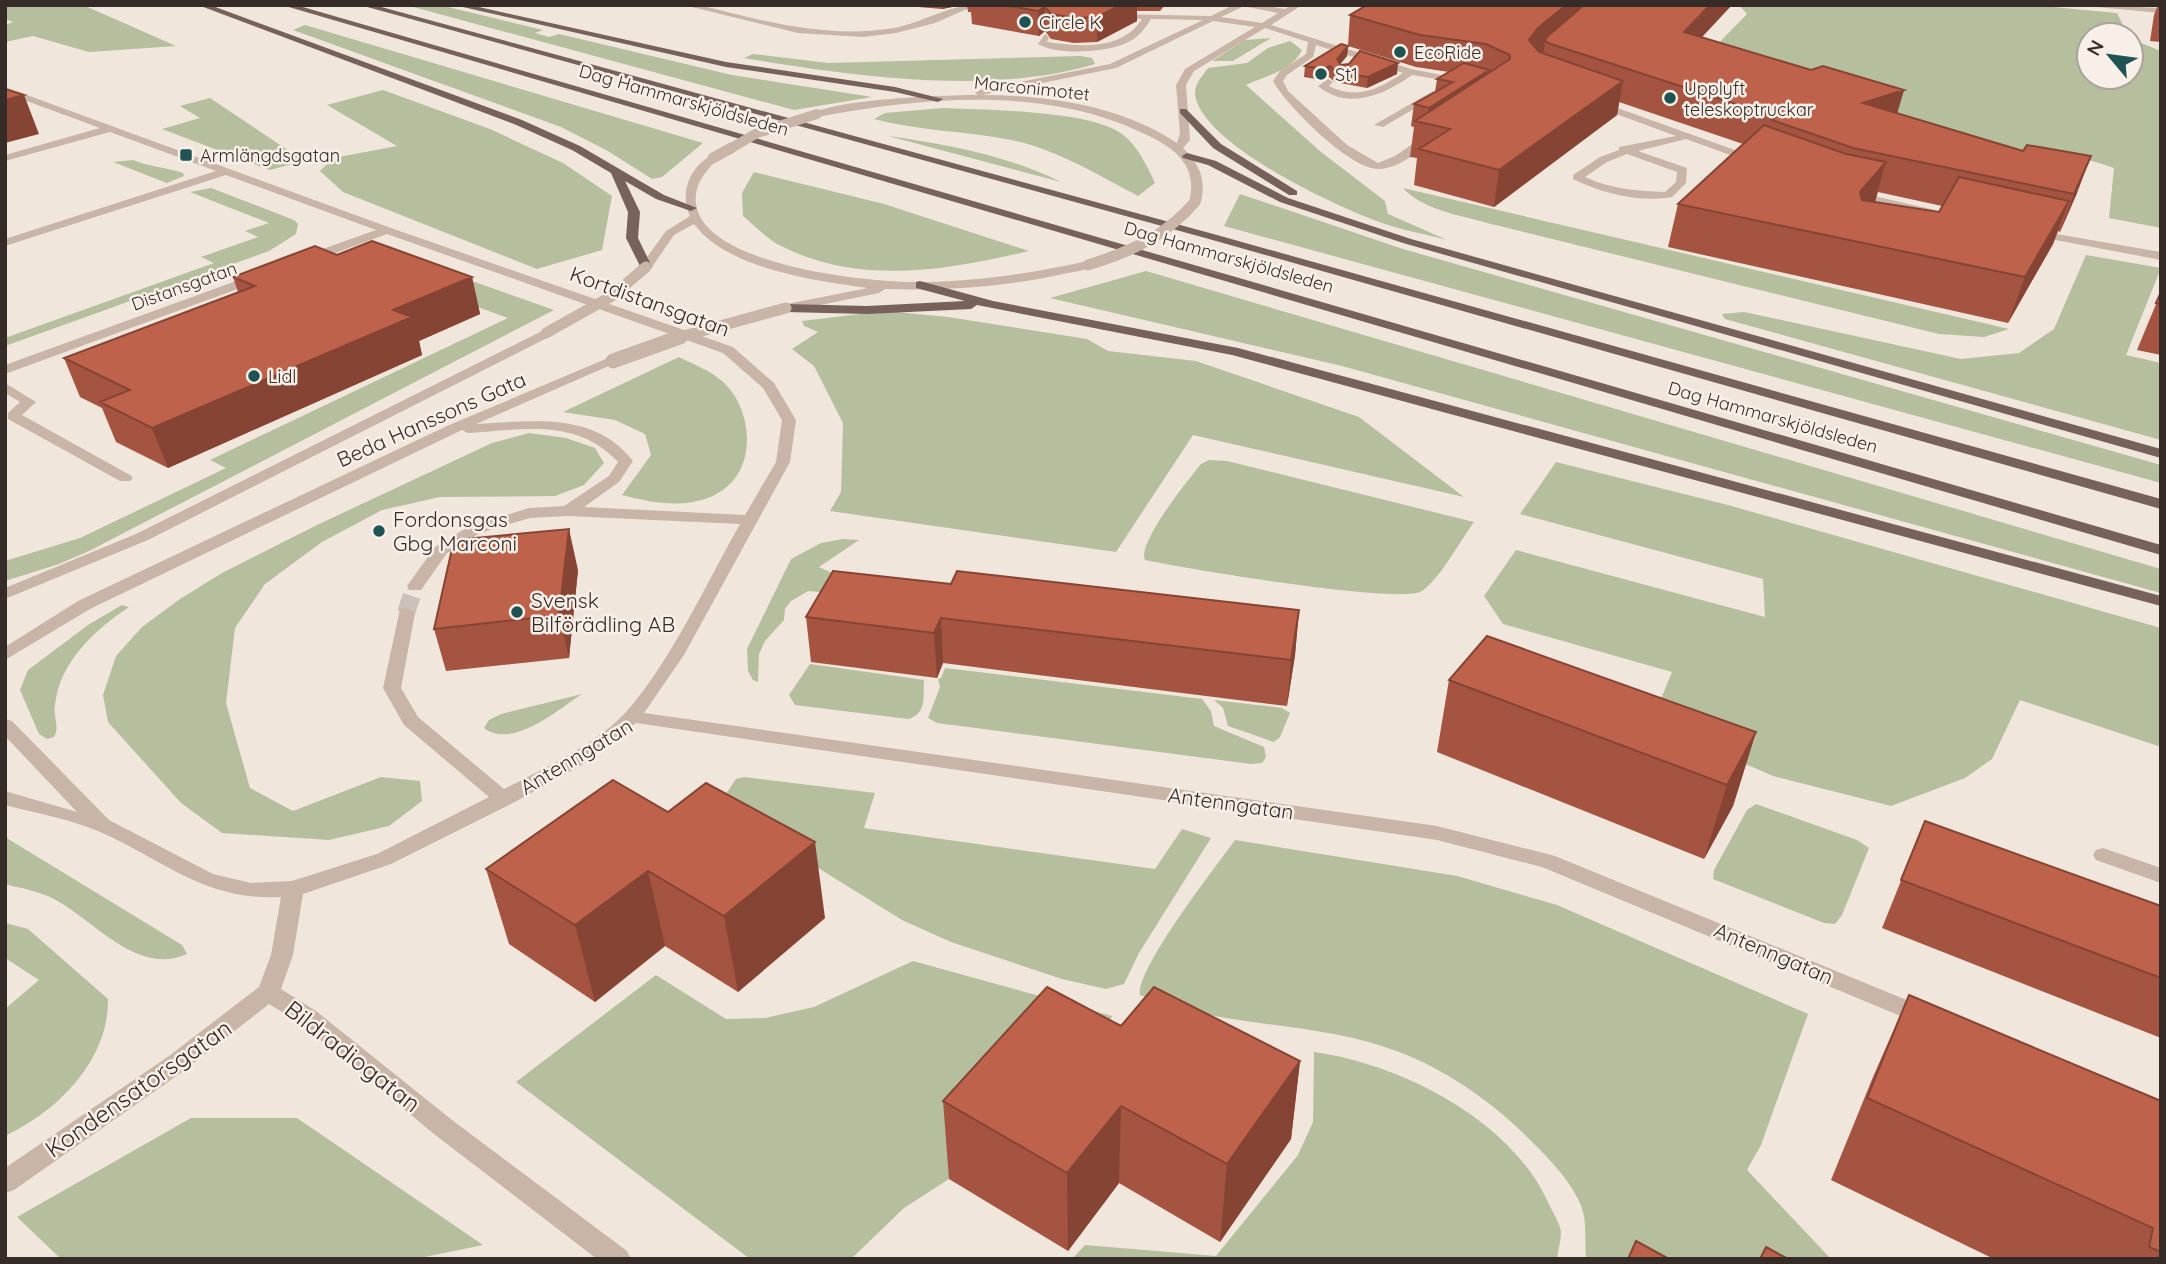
<svg xmlns="http://www.w3.org/2000/svg" width="2166" height="1264" font-family="Quicksand,sans-serif">
  <style>
    .green { fill: #b5bf9d }
    .lines { fill: none; stroke-linecap: round; stroke-linejoin: round }
    .minor-tunnel { stroke: #cbc1b8; stroke-width: 18; stroke-dasharray: 18 10; stroke-linecap: butt }
    .minor { fill: #c8b5a8; fill-rule: evenodd }
    .major { fill: #76625a; fill-rule: evenodd }
    .minor-bridge-far2 { stroke: #c8b5a8; stroke-width: 10 }
    .minor-bridge-far1 { stroke: #c8b5a8; stroke-width: 11 }
    .minor-bridge { stroke: #c8b5a8; stroke-width: 15 }
    .wall { fill: #a45440; fill-rule: evenodd }
    .shaded-wall { fill: #864534 }
    .building { fill: #bf624b; stroke: #864534; stroke-width: 2 }
    .poi-dot { fill: #205354; stroke: #f8f0e8; stroke-width: 2.5 }
    .labels { text-anchor: middle; dominant-baseline: central; stroke-width: 5; stroke-linejoin: round; paint-order: stroke }
    .far-poi-label { font-size: 18px; fill: #352c28; stroke: #f8f0e8; text-anchor: start }
    .far-street-label { font-size: 18px; fill: #352c28; stroke: #f8f0e8 }
    .street-label { font-size: 21px; fill: #352c28; stroke: #f8f0e8 }
    .poi-label { font-size: 21px; fill: #352c28; stroke: #f8f0e8; text-anchor: start }
    .near-street-label { font-size: 24px; fill: #352c28; stroke: #f8f0e8 }
  </style>
  <rect width="100%" height="100%" fill="#f0e6dc"/>
  <path class="green" d="M5,5H83L176,46L89,52L33,36L5,42V25L13,22L5,19Z
    M406,5H440L543,30L535,33L549,37L559,34L732,75L872,97L794,110Z
    M1739,5H2031L2117,13L2128,35H2089V77H2131V39L2161,51V228L2109,218L2114,168C2078,155 2041,150 2002,150L1711,51L1747,14Z
    M305,25L703,143L662,177L652,179L608,151L561,127L293,30Z
    M1271,38L1233,61H1212L1245,40Z
    M1290,41L1302,50C1292,71 1265,76 1246,85L1321,152L1385,201L1388,214L1447,240C1425,234 1401,230 1379,222C1333,205 1214,149 1197,102C1191,88 1200,79 1208,68L1247,63L1268,48Z
    M753,54L828,63L1081,56L1092,58L1095,64C989,96 851,76 744,58Z
    M383,90L490,129L563,163L612,196L602,250L537,269L343,192L320,171L333,158L397,146L327,105Z
    M210,98L304,161L270,170L162,129L200,118L180,106Z
    M943,108C984,110 1091,110 1122,134C1138,146 1147,166 1155,183L1138,196C1098,175 1056,149 1011,140C966,131 919,131 874,119L885,113Z
    M888,136C946,144 1009,156 1061,182Z
    M133,160C150,167 165,167 183,173L184,176L167,183L113,162Z
    M754,172L884,204L1029,251C948,270 860,286 781,246C768,240 755,226 743,216L742,193Z
    M211,188L294,220L298,224L296,234L269,251L5,346V338L214,263L201,257L258,237L245,231L269,223L190,192Z
    M1403,188L2009,329L1984,337L1939,334L1491,224C1464,216 1422,210 1403,188Z
    M1240,194L1403,249L2161,465V483L1224,226Z
    M2086,255L2161,268L2126,355L2161,363V440L1725,319L1722,314L1744,312L1961,359L2019,353L2054,329Z
    M375,270L458,276L554,310L89,551L59,564L5,581V561L80,538L226,468L210,460L508,318Z
    M1146,271L2161,569V593L1342,366L1050,298Z
    M885,311L948,317L1087,339L1108,351L1196,361L1359,417L1464,497L1193,435L1116,552L830,511L841,492L843,423L814,366L792,349L818,332L804,326L802,321Z
    M679,357C693,364 711,371 722,381C754,409 758,471 718,493C689,510 652,503 622,495L651,455L645,434L615,420L563,412Z
    M529,433L566,438L595,448L604,463L584,485L555,496L440,497L382,510L322,542L265,584L235,628L226,703L250,788L293,811L381,777L420,781L422,801L389,826L329,840L222,833L181,803L108,722L103,695L116,656L142,627L180,599L222,573L317,525L492,443Z
    M1209,460L1227,461L1474,522C1460,541 1440,579 1422,591C1399,605 1183,568 1145,560C1137,543 1188,480 1201,464Z
    M1556,462L1728,505L2161,628V747L2020,700L1992,759L1965,778L1891,806L1773,776L1651,723L1672,672L1503,624L1484,596L1516,550L1765,617L1763,579L1520,514Z
    M843,539L859,540L819,567L843,578L830,593L808,591L791,601L785,609L784,620L765,641L759,654L758,682L753,680L748,671L747,649L791,559L821,543Z
    M122,605L129,607C95,630 60,661 55,705C53,717 60,726 54,737L47,739L39,734L20,690L28,670L88,625Z
    M810,664L924,680C923,697 927,714 908,719L795,705L789,695Z
    M945,668L1202,699L1211,711L1214,726L1264,747L1266,757L1262,763L1251,764L937,723L928,718L940,687L938,679L941,678Z
    M582,694C559,709 512,750 484,728L489,720L501,714Z
    M1214,700L1282,708L1290,713L1280,737L1274,742L1228,726L1223,708Z
    M744,777L875,793L864,828L1155,869L1182,829L1211,838L1139,953L1124,984L1106,989L1062,979L951,942L902,920L794,853L721,801L736,779Z
    M1756,804L1857,840L1869,848L1842,915L1835,924L1824,923L1713,879L1714,870L1747,810Z
    M5,837L182,945L187,954C136,977 93,918 52,898C38,891 20,888 5,884Z
    M1235,840L1457,876L1557,905L1808,1014L1761,1145L1747,1170L1831,1259H1586C1585,1245 1586,1230 1584,1216C1579,1187 1543,1152 1522,1132C1488,1099 1444,1069 1399,1052C1316,1020 1222,1029 1140,995C1135,970 1217,865 1235,840Z
    M5,923L28,929L108,999C109,1060 58,1111 5,1136V1009L39,980L5,958Z
    M913,961L1112,1016L1094,1058L1048,1064L949,1179L904,1208L851,1259H750L516,1082L656,975L726,1019L765,1018L814,1007Z
    M1314,1052C1400,1064 1507,1118 1546,1198C1550,1208 1560,1222 1561,1232C1561,1241 1558,1250 1557,1259H1072L1085,1245L1216,1256L1298,1155L1313,1122Z
    M191,1118H297L483,1245L415,1259H61L17,1217Z"/>
  <g class="lines">
    <path class="minor-tunnel" d="M406,613L415,586"/>
    <path class="minor" d="M684,5H699C763,21 828,39 894,28C922,23 948,5 976,5L935,23L896,33L863,37L798,33Z
      M1233,5H1262L1285,9L1292,5H1302L1271,25L1411,69L1467,80L1462,83L1412,75C1384,95 1348,111 1318,86L1328,79L1333,82L1329,86C1357,100 1379,89 1403,73L1316,45L1313,57L1287,75L1283,81L1288,91L1347,145L1378,163L1395,156L1427,134L1436,136C1423,149 1400,168 1380,169C1351,171 1286,105 1273,81L1280,71L1306,54L1308,42L1265,28L1194,71L1186,85L1190,140L1183,148C1200,164 1206,180 1201,202L1195,205L1189,202C1198,168 1178,150 1149,136C1048,85 925,97 817,117L812,114C835,99 946,95 978,95L975,93L980,90L1110,64L1203,20L1151,19C1146,27 1140,35 1132,40C1111,53 1058,56 1038,44L1045,34L1049,37L1047,42L1054,43C1085,47 1123,49 1142,19H1110L1113,14L1211,16ZM1244,6L1247,7L1278,13L1262,23L1221,17ZM1213,21L1255,27L1185,69L1176,85L1180,133L1177,143C1122,106 1048,95 982,95L1116,68Z
      M2093,5L2161,8V13L2097,7Z
      M5,87L391,228L733,347L774,383L796,420L790,462L684,655L644,713L1437,826L1555,856L1931,1010L1935,1016L1931,1022L1923,1025L1915,1022L1542,867L1437,840L636,723L585,763L511,804L391,864L303,894L293,955L281,989L316,1011L452,1120L627,1251L631,1259H597L434,1134L300,1023L269,1004L185,1070L14,1190L5,1193V1168L169,1056L259,987L271,955L281,897C203,901 165,860 98,831C69,819 35,813 5,805V791L77,812L5,736V719L12,721L109,820L213,874L251,883L292,881L377,854L489,797L404,725L383,688L400,609L406,608L415,613L401,688L418,717L504,789C543,769 597,744 626,712C670,663 707,582 740,524L568,516L530,518L480,533L447,553L421,590H409L407,586L435,547L468,527L529,508L564,506L609,476L618,462C576,417 523,430 468,433L462,430L90,609L5,660V647L78,601L447,426L608,358H618L620,361L476,424C532,421 595,411 633,461L619,482L584,507L745,515L776,462L782,420L763,388L723,353L387,234L311,262H303V256L376,230L226,175L5,246V239L216,171L110,132L5,161V155L100,128L5,93Z
      M1433,91L1436,92V96L1383,127L1374,125Z
      M1595,100L1760,159L1761,161L1752,163L1686,139L1638,151L1687,168L1686,183L1672,197C1640,203 1601,193 1573,179V175L1600,157L1619,150V147L1676,136L1592,105L1590,103ZM1627,154L1677,172L1676,182L1665,192C1638,191 1610,189 1585,177L1607,162Z
      M713,155L718,158C709,169 698,178 696,194C687,265 871,283 918,282C976,282 1032,273 1088,261L1094,265C1086,271 1073,272 1063,274C1005,287 945,291 885,289L879,293L786,312L780,308L782,305L868,288C816,281 727,269 694,224L674,235L650,270H642L640,267L666,231L690,216C679,194 690,165 713,155Z
      M1852,191L1935,210L1937,212L1931,215L1848,196V192Z
      M2033,230L2161,252V260L2029,235V231Z
      M258,273L262,274V280L5,374V365Z
      M546,329L553,333L551,336L148,540L5,599V588L136,534Z
      M5,383L36,402L22,415L130,475L133,478L130,481H120L8,419V413L20,402L5,393Z
      M2103,848L2161,868V883L2096,860L2093,855L2096,850Z"/>
    <path class="major" d="M198,5H210L522,120L580,146L664,195L697,208L691,211L656,199L625,181L640,212L638,238L652,267L642,270L626,238L628,212L611,173L572,150L514,124Z
      M282,5H296L2161,545V555Z
      M360,5H374L1217,235L2161,499V509L1209,239Z
      M454,5H470L726,62L895,87L943,99L938,102L895,92L726,67Z
      M1180,109H1186L1221,144L1297,191V195H1289L1213,148L1180,113Z
      M1187,153L1216,161L1288,198L1411,239L2161,449V458L1403,243L1280,202L1208,165L1183,158L1182,156Z
      M920,281L993,301L1238,348L2161,596V606L1232,355L977,305L971,309L867,314L786,312L780,308L786,304L867,306L965,301L916,288V282Z"/>
    <path class="minor-bridge-far2" d="M728,150L757,133L817,114"/>
    <path class="minor-bridge-far1" d="M713,158L731,148
      M1088,265C1130,252 1166,236 1195,202
      M546,333L612,296L646,267
      M676,338L786,308"/>
    <path class="minor-bridge" d="M613,361L680,337"/>
  </g>
  <path class="wall" d="M895,5H962L942,9Z
    M967,5H1165L1160,11H1137V21L1097,42L1074,43L1051,39L1045,31L1039,36L972,24L971,12H968Z
    M2157,5H2161V42L2150,41L2154,15L2158,5Z
    M1350,15L1702,38L1811,70L1904,90L1897,113L2077,193L2060,232L2058,231L2053,244L2008,323L1668,247L1678,204L1743,144L1619,102L1617,115L1494,207L1414,185L1417,158L1410,157L1414,127L1411,126L1414,104L1435,92L1437,79L1449,72L1416,67L1348,46L1347,56L1340,64L1341,65L1397,74L1367,88L1335,82L1329,77L1322,80L1304,77L1305,66L1348,46ZM1878,192L1942,206L1939,212L1875,202Z
    M337,255L472,277L480,314L419,341L422,355L168,468L116,442L102,408L80,397L64,358L238,292L233,277Z
    M2161,292V355L2137,350Z
    M578,570L569,658L446,671L434,629Z
    M951,584L1299,610L1295,655L1287,706L943,663L937,678L811,662L806,617Z
    M1449,680L1756,732L1733,806L1704,859L1437,752Z
    M613,780L825,918L738,992L665,946L595,1002L509,944L486,869Z
    M1925,821L2161,906V1038L1882,928Z
    M1909,995L2161,1101V1259H1994L1831,1180L1873,1077Z
    M1121,1026L1300,1061L1291,1139L1220,1242L1119,1183L1068,1251L949,1179L943,1101Z"/>
  <path class="shaded-wall" d="M942,5H962L942,9Z
    M1071,5H1137V21L1097,42V17Z
    M1566,5H1596L1545,40L1544,51L1533,60L1529,40L1538,28Z
    M1710,5H1732L1677,64L1684,32Z
    M1045,7V31L1039,36L1038,11Z
    M1348,46L1347,56L1336,69L1337,59Z
    M1398,63L1397,74L1367,88L1368,77Z
    M1330,66L1329,77L1322,80L1323,69Z
    M1489,70L1486,91L1427,124L1429,108Z
    M1623,81L1617,115L1494,207L1499,170Z
    M1904,90L1894,124L1863,103Z
    M24,95L39,134L5,143V100Z
    M2091,156L2077,193L2060,232L2074,194Z
    M1886,162L1874,204L1848,234L1860,192Z
    M2069,201L2053,244L2008,323L2025,277Z
    M472,277L480,314L419,341L422,355L168,468L152,428L393,310Z
    M569,529L578,570L569,658L559,615Z
    M1299,610L1295,655L1287,706L1291,660Z
    M941,618L943,663L937,678L934,633Z
    M1756,732L1733,806L1704,859L1727,785Z
    M815,842L825,918L738,992L724,916Z
    M648,871L665,946L595,1002L575,925Z
    M1300,1061L1291,1139L1220,1242L1227,1164Z
    M1121,1106L1119,1183L1068,1251L1067,1173Z"/>
  <path class="building" d="M1003,5H1121L1097,17L1074,18L1051,14L1045,7L1038,11Z
    M1367,5H1566L1538,28L1529,40L1539,52L1623,81L1499,170L1419,149L1450,129L1415,121L1510,59V55L1486,44L1420,35L1350,15Z
    M1584,5H1710L1684,32L1811,70L1823,66L1904,90L1863,103L2023,151L2027,145L2091,156L2074,194L1853,148L1772,120L1776,117L1548,43L1545,40L1548,36Z
    M1341,44L1348,46L1337,59L1341,65L1349,64L1360,51L1398,63L1368,77L1336,72L1330,66L1323,69L1305,66Z
    M1464,63L1489,70L1429,108L1414,104L1453,82L1437,79Z
    M5,89L24,95L5,100Z
    M1764,125L1846,154L1886,162L1860,192L1862,200L1939,212L1959,177L2069,201L2025,277L1678,204Z
    M372,241L472,277L393,310L412,317L152,428L100,402L130,390L64,358L255,286L233,277L315,246L337,255Z
    M2161,292V304L2156,303Z
    M569,529L559,615L434,629L454,540Z
    M833,571L951,584L957,571L1299,610L1291,660L941,618L934,633L806,617Z
    M1487,636L1756,732L1727,785L1449,680Z
    M613,780L668,812L706,783L815,842L724,916L648,871L575,925L486,869Z
    M1925,821L2161,906V978L1901,880Z
    M1047,987L1121,1026L1154,987L1300,1061L1227,1164L1121,1106L1067,1173L943,1101Z
    M1909,995L2161,1101V1252L2149,1247L2153,1228L1867,1098Z
    M1636,1241L1669,1259H1628Z
    M1766,1247L1788,1259H1760Z"/>
  <g class="poi-dot">
    <circle cx="1025" cy="22" r="7"/>
    <circle cx="1400" cy="52" r="7"/>
    <circle cx="1321" cy="74" r="7"/>
    <circle cx="1670" cy="98" r="7"/>
    <rect x="179" y="148" width="14" height="14" rx="3.5"/>
    <circle cx="254" cy="376" r="7"/>
    <circle cx="379" cy="531" r="7"/>
    <circle cx="517" cy="612" r="7"/>
  </g>
  <g class="labels">
    <g class="far-poi-label">
      <text x="1039" y="22">Circle K</text>
      <text x="1414" y="52">EcoRide</text>
      <text x="1335" y="74">St1</text>
      <text x="1684" y="88">Upplyft<tspan x="1684" dy="21">teleskoptruckar</tspan></text>
      <text x="200" y="155">Armlängdsgatan</text>
      <text x="268" y="376">Lidl</text>
    </g>
    <g class="far-street-label">
      <text transform="translate(1032 88) rotate(6)">Marconimotet</text>
      <text transform="translate(684 100) rotate(16)">Dag Hammarskjöldsleden</text>
      <text transform="translate(1229 257) rotate(16)">Dag Hammarskjöldsleden</text>
      <text transform="translate(184 286) rotate(-20)">Distansgatan</text>
      <text transform="translate(1773 417) rotate(16)">Dag Hammarskjöldsleden</text>
    </g>
    <g class="street-label">
      <text transform="translate(650 301) rotate(20)">Kortdistansgatan</text>
      <text transform="translate(431 419) rotate(-24)">Beda Hanssons Gata</text>
      <text transform="translate(576 756) rotate(-31)">Antenngatan</text>
      <text transform="translate(1231 803) rotate(8)">Antenngatan</text>
      <text transform="translate(1774 953) rotate(23)">Antenngatan</text>
    </g>
    <g class="poi-label">
      <text x="393" y="519">Fordonsgas<tspan x="393" dy="24">Gbg Marconi</tspan></text>
      <text x="531" y="600">Svensk<tspan x="531" dy="24">Bilförädling AB</tspan></text>
    </g>
    <g class="near-street-label">
      <text transform="translate(353 1056) rotate(38)">Bildradiogatan</text>
      <text transform="translate(138 1088) rotate(-35)">Kondensatorsgatan</text>
    </g>
  </g>
  <rect width="2166" height="1264" fill="none" stroke="#352c28" stroke-width="14"/>
  <g transform="translate(2110 56) rotate(299)"><circle r="33" fill="#f8f0e8" stroke="#aaa29b" stroke-width="2"/>
  <path d="M0-5L12 26L0 18L-12 26Z" fill="#205354"/>
  <text y="-10" font-size="19" font-weight="bold" text-anchor="middle" fill="#352c28">N</text>
  </g>
</svg>
